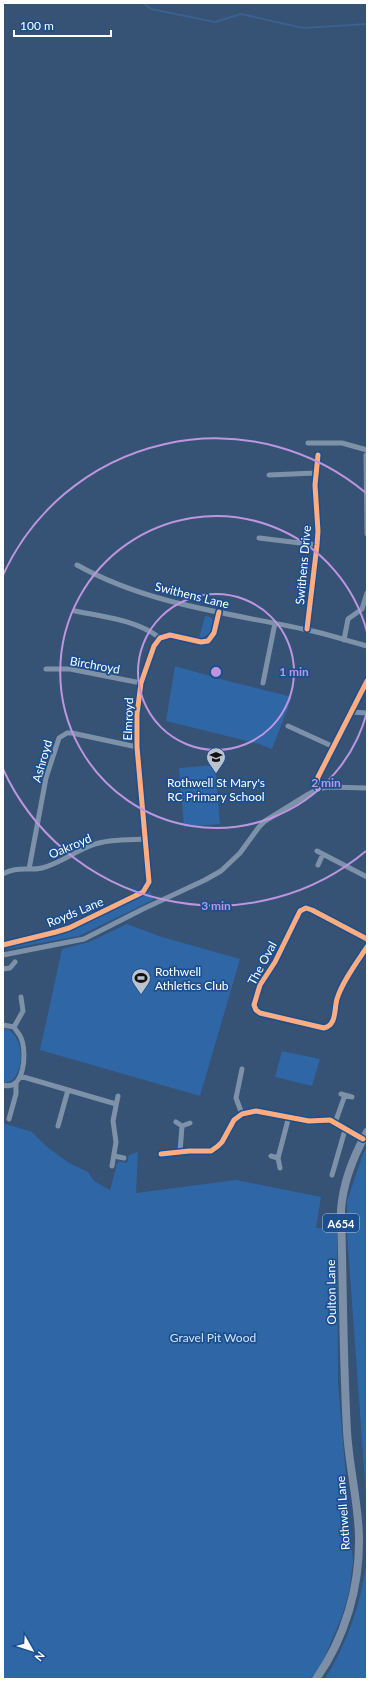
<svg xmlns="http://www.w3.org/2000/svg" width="370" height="1682" font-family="Lato,sans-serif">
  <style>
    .green { fill: #2f66a5 }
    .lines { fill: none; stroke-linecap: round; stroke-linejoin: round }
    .stream { stroke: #3b618d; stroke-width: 2 }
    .street { stroke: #7d92a8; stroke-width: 5 }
    .primary { stroke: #7d8ea7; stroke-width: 8 }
    .cycleway-casing { stroke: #1b4f8f; stroke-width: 8 }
    .cycleway { stroke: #ffac80; stroke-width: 5 }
    .ring { fill: none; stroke: #bd96df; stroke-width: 2 }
    .labels { text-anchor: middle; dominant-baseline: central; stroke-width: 3.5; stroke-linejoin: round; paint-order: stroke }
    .shield { fill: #1b4f8f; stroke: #bbcadd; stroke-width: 1 }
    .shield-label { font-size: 11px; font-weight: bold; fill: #fff }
    .street-label { font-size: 12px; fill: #fff; stroke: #1b4f8f }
    .poi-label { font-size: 12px; fill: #fff; stroke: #1b4f8f }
    .park-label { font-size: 12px; fill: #cfe3fa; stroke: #1b4f8f }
    .centre { fill: #bd96df; stroke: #1b4f8f; stroke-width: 2 }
    .ring-label { font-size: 12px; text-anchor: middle; font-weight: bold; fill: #bd96df; stroke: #1b4f8f; stroke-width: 3.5; stroke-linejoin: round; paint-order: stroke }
  </style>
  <rect width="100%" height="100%" fill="#365274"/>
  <path class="green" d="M205,616L211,617L214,623C212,631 209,637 199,638Z
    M175,666L224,680L292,697L272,749L259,744L166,721Z
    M215,765L220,824L184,827L179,768Z
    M148,892H150L153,898V900L79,936L8,949L7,948L8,946L59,935L142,896Z
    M127,924L162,937L240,959L200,1096L40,1050L62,949L89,942Z
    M3,1028C30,1033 23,1088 3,1082Z
    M282,1051L320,1059L312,1086L275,1077Z
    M3,1123L32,1132L46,1146L69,1163L88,1172L94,1181L110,1190L117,1164L119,1161L127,1163L129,1155L138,1152L136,1193L236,1180L321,1197L316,1228L337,1229L338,1382L353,1562L349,1592L342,1616L322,1663L310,1679H3Z
    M367,1147V1510L347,1233V1201L363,1154Z
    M367,1560V1679H325C348,1642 361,1603 367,1560Z"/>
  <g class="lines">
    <path class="stream" d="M143,3L151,9L215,22L241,14L303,28L367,24"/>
    <path class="street" d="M308,443H342L367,450
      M366,455L367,534
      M269,475L315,473
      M259,538L317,545
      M77,565C149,605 229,613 308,630C328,634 347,641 367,646
      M75,611C105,617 136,620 160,638
      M307,629L317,545L318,531L315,485L318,455
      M344,640L348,619L362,609L367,593
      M46,669H70L141,683
      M263,683L275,623
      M351,712L367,713
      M288,726L334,747
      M318,789L316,786L318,777L367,681
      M317,851L367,877
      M318,865L323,854
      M29,869L46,778L59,738L67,733H72L137,747
      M3,874C15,866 29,871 42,868C59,864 74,852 90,846C107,839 128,840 146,839
      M367,939L312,910L306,908L300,911L275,962L260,985L254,1005L256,1010L260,1013L324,1028C337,1025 334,1009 337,999C342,982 357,962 367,947
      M3,945L56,932L69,928L143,892L149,882L137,747V714L141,683L154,646L160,638L170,635L201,642L208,641L214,633L219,612
      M3,955L84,939L143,909L205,880L221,871L240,853L259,827L265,821L307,795L318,789L327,787L367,788
      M3,969L10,968L15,962
      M3,1025L14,1027C16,1031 20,1034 21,1038C27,1051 25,1092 3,1085
      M14,1027L23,1011L21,997
      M20,1076L116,1104
      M341,1094L352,1097
      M242,1114L236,1098L242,1069
      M9,1119L16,1094V1083
      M176,1122L182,1126L190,1123
      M335,1123L345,1095
      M58,1126L68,1090
      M180,1152L182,1126
      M161,1154L189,1151H211L218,1146L222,1142L234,1120L242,1114L256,1111L309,1121L330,1120L363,1139
      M114,1156L124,1158
      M271,1156L278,1158
      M112,1166L116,1142L113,1121L118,1096
      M280,1168L278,1158L289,1116
      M332,1175L345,1130"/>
    <path class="primary" d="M316,1679C345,1638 360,1587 359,1536C358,1501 349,1466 347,1431C343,1358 343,1284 341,1210C343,1182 353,1157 367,1132"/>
    <g class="cycleway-casing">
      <path id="cycleway" d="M307,629L317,545L318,531L315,485L318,455
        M318,789L316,786L318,777L367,681
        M367,939L312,910L306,908L300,911L275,962L260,985L254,1005L256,1010L260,1013L324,1028C337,1025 334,1009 337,999C342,982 357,962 367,947
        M3,945L56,932L69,928L143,892L149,882L137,747V714L141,683L154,646L160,638L170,635L201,642L208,641L214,633L219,612
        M161,1154L189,1151H211L218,1146L222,1142L234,1120L242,1114L256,1111L309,1121L330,1120L363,1139"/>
    </g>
    <use href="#cycleway" class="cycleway"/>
  </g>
  <g class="ring">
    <circle cx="216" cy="672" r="78"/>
    <path d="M367 712A156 156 0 1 1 367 632"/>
    <path d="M366 851A234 234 0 0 1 3 769M3 575A234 234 0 0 1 366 493"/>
  </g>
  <defs>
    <g id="school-pin" transform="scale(1)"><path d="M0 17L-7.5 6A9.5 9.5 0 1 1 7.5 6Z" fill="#b9c2ce" stroke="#1b4f8f"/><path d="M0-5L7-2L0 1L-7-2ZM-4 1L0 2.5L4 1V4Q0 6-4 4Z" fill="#111"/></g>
    <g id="stadium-pin" transform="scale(1)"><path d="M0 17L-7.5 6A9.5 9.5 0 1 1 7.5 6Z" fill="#b9c2ce" stroke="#1b4f8f"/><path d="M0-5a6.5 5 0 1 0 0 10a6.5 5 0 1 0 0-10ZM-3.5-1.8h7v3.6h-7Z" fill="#111"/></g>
  </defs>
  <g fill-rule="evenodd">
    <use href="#school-pin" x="216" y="757"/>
    <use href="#stadium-pin" x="141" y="978"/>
  </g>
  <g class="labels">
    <rect class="shield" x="323" y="1214" width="36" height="18" rx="3"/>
    <g class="shield-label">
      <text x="341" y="1223">A654</text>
    </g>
    <g class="street-label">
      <text transform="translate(303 565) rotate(-85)">Swithens Drive</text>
      <text transform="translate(192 595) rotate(14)">Swithens Lane</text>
      <text transform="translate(95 665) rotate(10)">Birchroyd</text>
      <text transform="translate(128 719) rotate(-88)">Elmroyd</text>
      <text transform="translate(42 761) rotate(-74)">Ashroyd</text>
      <text transform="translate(70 846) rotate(-23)">Oakroyd</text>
      <text transform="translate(75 912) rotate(-22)">Royds Lane</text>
      <text transform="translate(262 963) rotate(-62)">The Oval</text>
      <text transform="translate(331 1292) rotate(-91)">Oulton Lane</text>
      <text transform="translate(343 1513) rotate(-94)">Rothwell Lane</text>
    </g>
    <g class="poi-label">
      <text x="216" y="782">Rothwell St Mary's<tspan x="216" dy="14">RC Primary School</tspan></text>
      <text x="155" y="971" text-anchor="start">Rothwell<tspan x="155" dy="14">Athletics Club</tspan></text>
    </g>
    <g class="park-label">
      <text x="213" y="1337">Gravel Pit Wood</text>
    </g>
  </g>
  <circle cx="216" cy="672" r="6" class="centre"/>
  <g class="ring-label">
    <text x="294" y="676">1 min</text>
    <text x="326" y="787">2 min</text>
    <text x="216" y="910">3 min</text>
  </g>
  <rect width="370" height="1682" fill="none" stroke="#ffffff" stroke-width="8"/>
  <g transform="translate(32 1650) rotate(129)" stroke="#1b4f8f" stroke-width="3" paint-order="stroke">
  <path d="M0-3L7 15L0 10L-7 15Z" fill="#ffffff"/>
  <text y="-6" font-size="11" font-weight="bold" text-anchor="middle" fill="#ffffff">N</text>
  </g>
  <path d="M14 30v6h97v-6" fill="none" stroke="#ffffff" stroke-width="2"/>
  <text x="20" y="30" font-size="12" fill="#ffffff" stroke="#1b4f8f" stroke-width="3" paint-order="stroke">100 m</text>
</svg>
